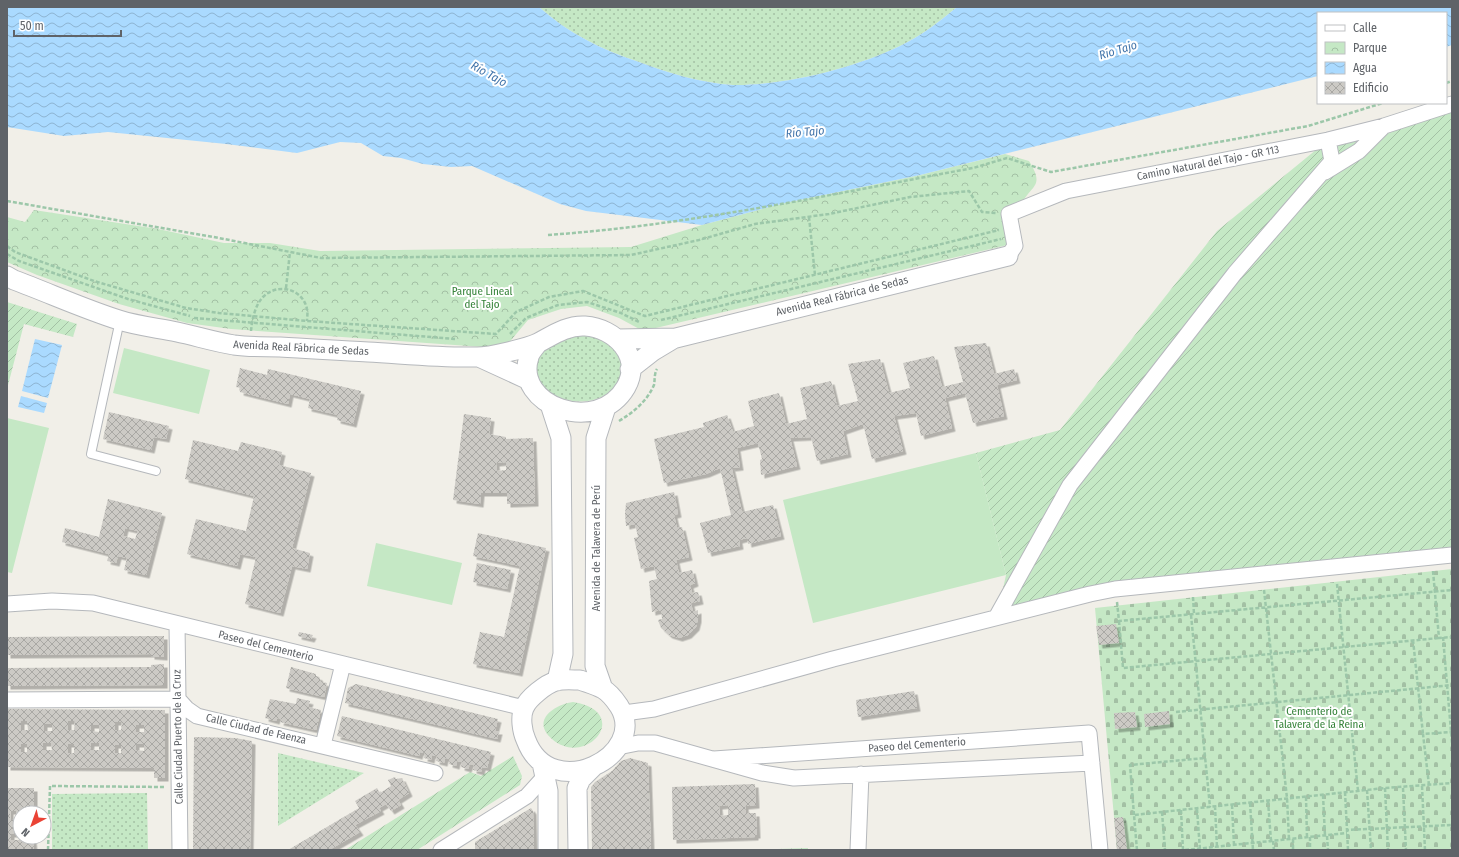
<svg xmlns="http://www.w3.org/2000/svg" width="1459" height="857" font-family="'Fira Sans Condensed',sans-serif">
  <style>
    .grass { fill: url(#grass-dots) }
    .cemetery { fill: url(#cemetery-stones) }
    .park { fill: url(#park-crowns) }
    .garden { fill: url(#garden-furrows) }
    .pitch { fill: #c5e8c5 }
    .water { fill: url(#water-waves) }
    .building { fill: url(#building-cross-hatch); fill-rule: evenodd; filter: url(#shadow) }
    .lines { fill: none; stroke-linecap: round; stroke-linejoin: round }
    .service-casing { stroke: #b5b8bc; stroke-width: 10 }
    .minor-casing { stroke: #b5b8bc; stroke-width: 17 }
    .tertiary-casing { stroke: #b5b8bc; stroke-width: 21 }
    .path { stroke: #9cc7a9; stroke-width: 2.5; stroke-dasharray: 4 2; stroke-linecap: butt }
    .service { stroke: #fff; stroke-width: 8 }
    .minor { stroke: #fff; stroke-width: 15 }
    .tertiary { stroke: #fff; stroke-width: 19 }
    .labels { text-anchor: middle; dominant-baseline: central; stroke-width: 4; stroke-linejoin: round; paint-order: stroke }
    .street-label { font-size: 11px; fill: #5f6368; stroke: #fff }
    .park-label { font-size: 11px; fill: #348238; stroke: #fff }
    .water-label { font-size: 12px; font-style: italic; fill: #4174aa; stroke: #fff }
  </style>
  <defs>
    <pattern id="grass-dots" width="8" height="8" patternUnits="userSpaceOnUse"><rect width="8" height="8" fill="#c5e8c5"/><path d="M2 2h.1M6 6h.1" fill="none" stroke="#a3c0a4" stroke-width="1.8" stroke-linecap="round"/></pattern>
    <pattern id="cemetery-stones" width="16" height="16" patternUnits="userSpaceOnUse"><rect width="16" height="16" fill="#c5e8c5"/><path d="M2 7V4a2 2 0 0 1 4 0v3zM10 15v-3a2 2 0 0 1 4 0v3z" fill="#a3c0a4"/></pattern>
    <pattern id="park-crowns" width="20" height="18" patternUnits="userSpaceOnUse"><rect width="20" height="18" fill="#c5e8c5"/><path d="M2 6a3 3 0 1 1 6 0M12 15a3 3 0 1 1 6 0" fill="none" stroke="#a3c0a4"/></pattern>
    <pattern id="garden-furrows" width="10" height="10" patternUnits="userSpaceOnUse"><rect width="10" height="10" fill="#c5e8c5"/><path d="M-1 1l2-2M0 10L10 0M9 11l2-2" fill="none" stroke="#a3c0a4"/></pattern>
    <pattern id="water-waves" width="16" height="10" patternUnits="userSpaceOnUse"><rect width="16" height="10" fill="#aadaff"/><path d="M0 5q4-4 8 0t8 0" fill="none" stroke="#8eb4d2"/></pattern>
    <pattern id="building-cross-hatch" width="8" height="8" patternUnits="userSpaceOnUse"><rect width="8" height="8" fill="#cccac5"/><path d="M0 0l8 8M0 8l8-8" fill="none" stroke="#a9a8a4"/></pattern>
    <filter id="shadow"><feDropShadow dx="3.5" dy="3.5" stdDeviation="0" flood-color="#0004"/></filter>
  </defs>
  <rect width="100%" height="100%" fill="#f1efe8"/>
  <path class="grass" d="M539,7H957C939,22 921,36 900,46C855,68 783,86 733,85C701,83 668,73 639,62C602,50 568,33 539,7Z
    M567,335L599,336L623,355L624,377C619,382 614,389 608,393C589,407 558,403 542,386C537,381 534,370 531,363L534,354Z
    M278,753L364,773L278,826Z
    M147,793L148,850H52V794Z"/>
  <path class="cemetery" d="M1452,569V850H1117L1095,608Z"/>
  <path class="park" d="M1005,154L1029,161C1047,189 1028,185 1020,208C1017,218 1019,232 1020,242L643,331L619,318L587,306L561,309L528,320L506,346L497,348L231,329L187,323L119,304L37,275L7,262V217L25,222L34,210L158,229L224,243H270L320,251L631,247L702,225L785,203L920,175Z"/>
  <path class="garden" d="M1452,104V553L1072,598L997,616L1006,575L976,453L1060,430L1217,231L1328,140Z
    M7,302L77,324L73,337L24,324L7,389Z
    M573,702C634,712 586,769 552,739C531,721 553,705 573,702Z
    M513,756L522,776L520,785L417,850H345L470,772L481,776Z
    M808,848V850H747Z"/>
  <path class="pitch" d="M124,348L210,370L199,414L113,393Z
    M7,418L49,428L12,573L7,572Z
    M976,453L1006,575L813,623L783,500Z
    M376,543L462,563L452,605L367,586Z"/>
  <path class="water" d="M7,7H539C568,33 602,50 639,62C668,73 701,83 733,85C783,86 855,68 900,46C921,36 939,22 957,7H1452V45L1446,47V13H1318V76L920,175L785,203L702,225L586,211L560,204L472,166L451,167L423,164L401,158L383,156L361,143L340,142L297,153L226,144L108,132L64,136L7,127Z
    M35,339L62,345L48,398L22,391Z
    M21,396L47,403L44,413L18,407Z"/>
  <path class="building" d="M986,343L994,374L1014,369L1017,380L997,385L1004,416L973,423L965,393L945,398L952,428L921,436L916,413L894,416L903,451L872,459L863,424L843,431L848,454L817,461L811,437L790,438L797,466L761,475L760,460L762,459L758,443L737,448L740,467L732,468L731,465L742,512L773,505L781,536L748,544L747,538L739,540L740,546L708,553L700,523L731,515L720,468L706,474L664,483L654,439L704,427L703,423L727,415L733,432L754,426L748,401L779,393L786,424L807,419L800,388L831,381L837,406L858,401L848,364L880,359L889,393L910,388L903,363L934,356L942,387L963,382L954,347Z
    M240,368L267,375L268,369L361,391L353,424L337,420L338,415L308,408L310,399L290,394L288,404L240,392L241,388L236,387Z
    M109,412L169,426L166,439L154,437L151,450L103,439Z
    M464,414L491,418L489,434L506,437V439L533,438L535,503L507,504V493H481L480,504L453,500ZM506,462V470L497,471L496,463Z
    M193,440L238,451L241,442L282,452L279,465L311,473L292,548L310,553L307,569L292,566L280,613L245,604L256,557L240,554L237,566L187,554L196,519L246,531L254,496L185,479Z
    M674,492L678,514L674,515L677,528L682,527L689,557L676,560L679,573L692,570L695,583L690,585L692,593L698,592L700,601L691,603L693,612L698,610V619L696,627L688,635L679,638L669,635L661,628L658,620L662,619L661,610L652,612L649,581L657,579L654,566L641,569L634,538L638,537L635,524L626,526L625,514L626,503Z
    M108,499L162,513L146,575L124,570L127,558L118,556L116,563L107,561L109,554L62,542L65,528L99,537ZM125,528L138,531L135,539L123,536Z
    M478,533L546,548L519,673L473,664L480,632L504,637L520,566L473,556Z
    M477,563L511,570L507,589L473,582Z
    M1116,624L1119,643L1099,645L1096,626Z
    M299,632L313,635L311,639L298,636Z
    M164,636V657L151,656V654L7,655V637Z
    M164,664V685L7,686V668L151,667V665Z
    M291,667L316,674V676L319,677L321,682L327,683L324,697L286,688Z
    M356,684L498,719L495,731H499L497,739L345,703L348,688Z
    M914,691L917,708L858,717L856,700Z
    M297,698L310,701L308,707L321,710L316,730L280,722L281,719L277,718L276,721L265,718L270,699L296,704Z
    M7,709L165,710V778H154V768L7,767ZM21,721H27L28,730H21ZM68,721H75L74,730H68ZM115,722H122L121,730H115ZM44,724H52V731H44ZM91,725H99V732L91,731ZM136,725H144V732H136ZM43,743H51L52,750H43ZM91,743H99V750H90ZM21,744H27V752H21ZM68,744H74V753H68ZM136,744H144V751L136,750ZM115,745H121V753H115Z
    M1169,711L1170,724L1145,727L1144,714Z
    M1135,712L1137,727L1115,729L1114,713Z
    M342,716L491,752L487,768L482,767L481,772L473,770L474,765L470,764L468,769L461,767L462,762L457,761L456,766L449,764L450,759L445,758L444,763L436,761L437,756L432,755L431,760L424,758L425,753L420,752L419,756L337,736Z
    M194,737L235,738L252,741L250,850H193Z
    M630,758L648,763L651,850H592L591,787L595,782L612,771L621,761Z
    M395,777L396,779L402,778L409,793L398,800L401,805L391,811L386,804L379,808L381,811L355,825L360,832L329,850H288L359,808L355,801L377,788L380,793L391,786L388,780Z
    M755,784L756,805L745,806L746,813H756L757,835H755V837L673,840L672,787ZM728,805V815L720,816L719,806Z
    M7,788H34V813H20V834H11V840H19V837H33L34,850H7ZM10,811H16V820L10,819Z
    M531,808L533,811L534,850H475V842Z
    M1123,817L1127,850H1117L1114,818Z"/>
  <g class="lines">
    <g class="service-casing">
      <path id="service" d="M120,320L91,454L156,471"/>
    </g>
    <g class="minor-casing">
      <path id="minor" d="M1325,172L1359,151L1384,126
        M1008,256L1015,246L1009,214L1066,191L1328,140L1384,126L1452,104
        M7,604L52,601L93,603L524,708
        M997,616L1070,485L1235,273L1332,161L1328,140
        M177,624L180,850
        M7,700L178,699L187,709L197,716L435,773
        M624,713L654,709L833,659L1090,594L1115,589L1452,555
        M323,745L343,664
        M618,747L638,743H655L762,773L794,778L1092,763
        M714,759L1089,733L1100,850
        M441,850L527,796L546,775
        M858,850L861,774"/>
    </g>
    <g class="tertiary-casing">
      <path id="tertiary" d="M7,276L14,280C49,293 84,309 119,320C138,326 158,328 177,332C196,336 215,342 234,345C249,347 265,347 280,347C310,349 339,350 368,352C404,354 441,358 477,357C490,357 527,348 538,343C553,335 567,325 585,326C615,328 643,356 626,387C597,437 513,405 529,357C530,352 535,347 538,343
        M618,339L676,338L1008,256
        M479,357L529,380
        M630,369L653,351L673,339
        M550,404L561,438L563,654L557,681
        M580,680C588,683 596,685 603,689C610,693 615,700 619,706C650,755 551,806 526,740C522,731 520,717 524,708C528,698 546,684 556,681C563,679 573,680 580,680Z
        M603,689L595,666L596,438L606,407
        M542,763L548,791V850
        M578,850L577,788L581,779L594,766"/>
    </g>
    <path class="path" d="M1446,83L1452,81
      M7,201L219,238L321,258L631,255L699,240L755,224L829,214L910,197L969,191L982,212L996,213
      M809,217L815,275
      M548,235C691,225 832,194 973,168L1007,158L1051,172L1308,126L1383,103
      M7,246L15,252L94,281L186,308L219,313L307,321L496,334L516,312L549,297L583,291L645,316L999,230
      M7,254L19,261L128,299L190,316
      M286,288L290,252
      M194,318L455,339
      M661,320L1001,239
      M251,331C252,320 255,305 263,297C278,282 303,289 307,309C308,313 307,318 307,321
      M510,334L526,318L558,305L587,302L621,313L639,322
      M619,421C634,412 647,401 654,385C655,380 654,374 657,369
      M1433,571L1439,638L1452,637
      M1337,584L1358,791
      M1264,590L1287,798L1289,839
      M1193,597L1194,614
      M1117,602L1119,621L1452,590
      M1191,615L1210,807
      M1119,621L1123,668L1439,638
      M1443,637L1452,743
      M1413,640L1423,734
      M1176,712L1452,685
      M1429,785L1423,734L1452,732
      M1422,786L1425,850
      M1385,788L1388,850
      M1403,788L1406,850
      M1367,790L1371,850
      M1345,792L1347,830
      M1323,795L1325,836
      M1306,797L1307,838
      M1268,801L1271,841
      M1250,803L1253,850
      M1232,805L1234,845
      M1215,806L1217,847
      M1197,809L1200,850
      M1181,810L1183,850
      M1162,812L1165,850
      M1134,815L1130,765L1205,758
      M1327,836L1328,850
      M1310,837V850
      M1293,839V850
      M1273,841L1274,850
      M48,850L50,786L165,787
      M1137,850L1134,815L1385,788L1452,783
      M1185,850L1347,833
      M1348,850L1347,830L1452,825"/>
    <use href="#service" class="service"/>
    <use href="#minor" class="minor"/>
    <use href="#tertiary" class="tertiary"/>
  </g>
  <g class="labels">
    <g class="street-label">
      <text transform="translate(1208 163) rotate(-11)">Camino Natural del Tajo - GR 113</text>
      <text transform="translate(842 296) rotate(-14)">Avenida Real Fábrica de Sedas</text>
      <text transform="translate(301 348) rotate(3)">Avenida Real Fábrica de Sedas</text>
      <text transform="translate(596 548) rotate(-90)">Avenida de Talavera de Perú</text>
      <text transform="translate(266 646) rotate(14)">Paseo del Cementerio</text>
      <text transform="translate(256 729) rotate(13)">Calle Ciudad de Faenza</text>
      <text transform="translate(178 737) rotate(-91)">Calle Ciudad Puerto de la Cruz</text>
      <text transform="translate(917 745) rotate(-4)">Paseo del Cementerio</text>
    </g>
    <g class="park-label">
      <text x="482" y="291">Parque Lineal<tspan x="482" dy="13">del Tajo</tspan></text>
      <text x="1319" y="711">Cementerio de<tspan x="1319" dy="13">Talavera de la Reina</tspan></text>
    </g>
    <g class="water-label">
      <text transform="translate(1118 50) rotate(-17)">Río Tajo</text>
      <text transform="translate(489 74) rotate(29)">Río Tajo</text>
      <text transform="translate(805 132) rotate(-5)">Río Tajo</text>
    </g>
  </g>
  <rect width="1459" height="857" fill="none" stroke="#5f6368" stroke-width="16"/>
  <rect x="1317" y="12" width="130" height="92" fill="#ffffff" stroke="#bfc1c3"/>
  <rect x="1325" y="25" width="20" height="6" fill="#ffffff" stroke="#bfc1c3"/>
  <text x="1353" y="32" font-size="12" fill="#5f6368">Calle</text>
  <rect x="1325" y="42" width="20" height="12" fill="url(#park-crowns)" stroke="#bfc1c3"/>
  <text x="1353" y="52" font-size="12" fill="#5f6368">Parque</text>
  <rect x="1325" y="62" width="20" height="12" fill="url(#water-waves)" stroke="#bfc1c3"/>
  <text x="1353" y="72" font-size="12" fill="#5f6368">Agua</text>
  <rect x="1325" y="82" width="20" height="12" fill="url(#building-cross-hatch)" stroke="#bfc1c3"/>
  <text x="1353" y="92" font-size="12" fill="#5f6368">Edificio</text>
  <g transform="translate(32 825) rotate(221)"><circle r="19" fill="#ffffff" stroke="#bfc1c3"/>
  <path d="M0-3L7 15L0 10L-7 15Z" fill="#ea4335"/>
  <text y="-6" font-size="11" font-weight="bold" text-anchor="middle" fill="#5f6368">N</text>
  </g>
  <path d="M14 30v6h107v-6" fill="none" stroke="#5f6368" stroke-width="2"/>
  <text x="20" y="30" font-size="12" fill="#5f6368" stroke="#ffffff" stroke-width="3" paint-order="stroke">50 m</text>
</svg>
